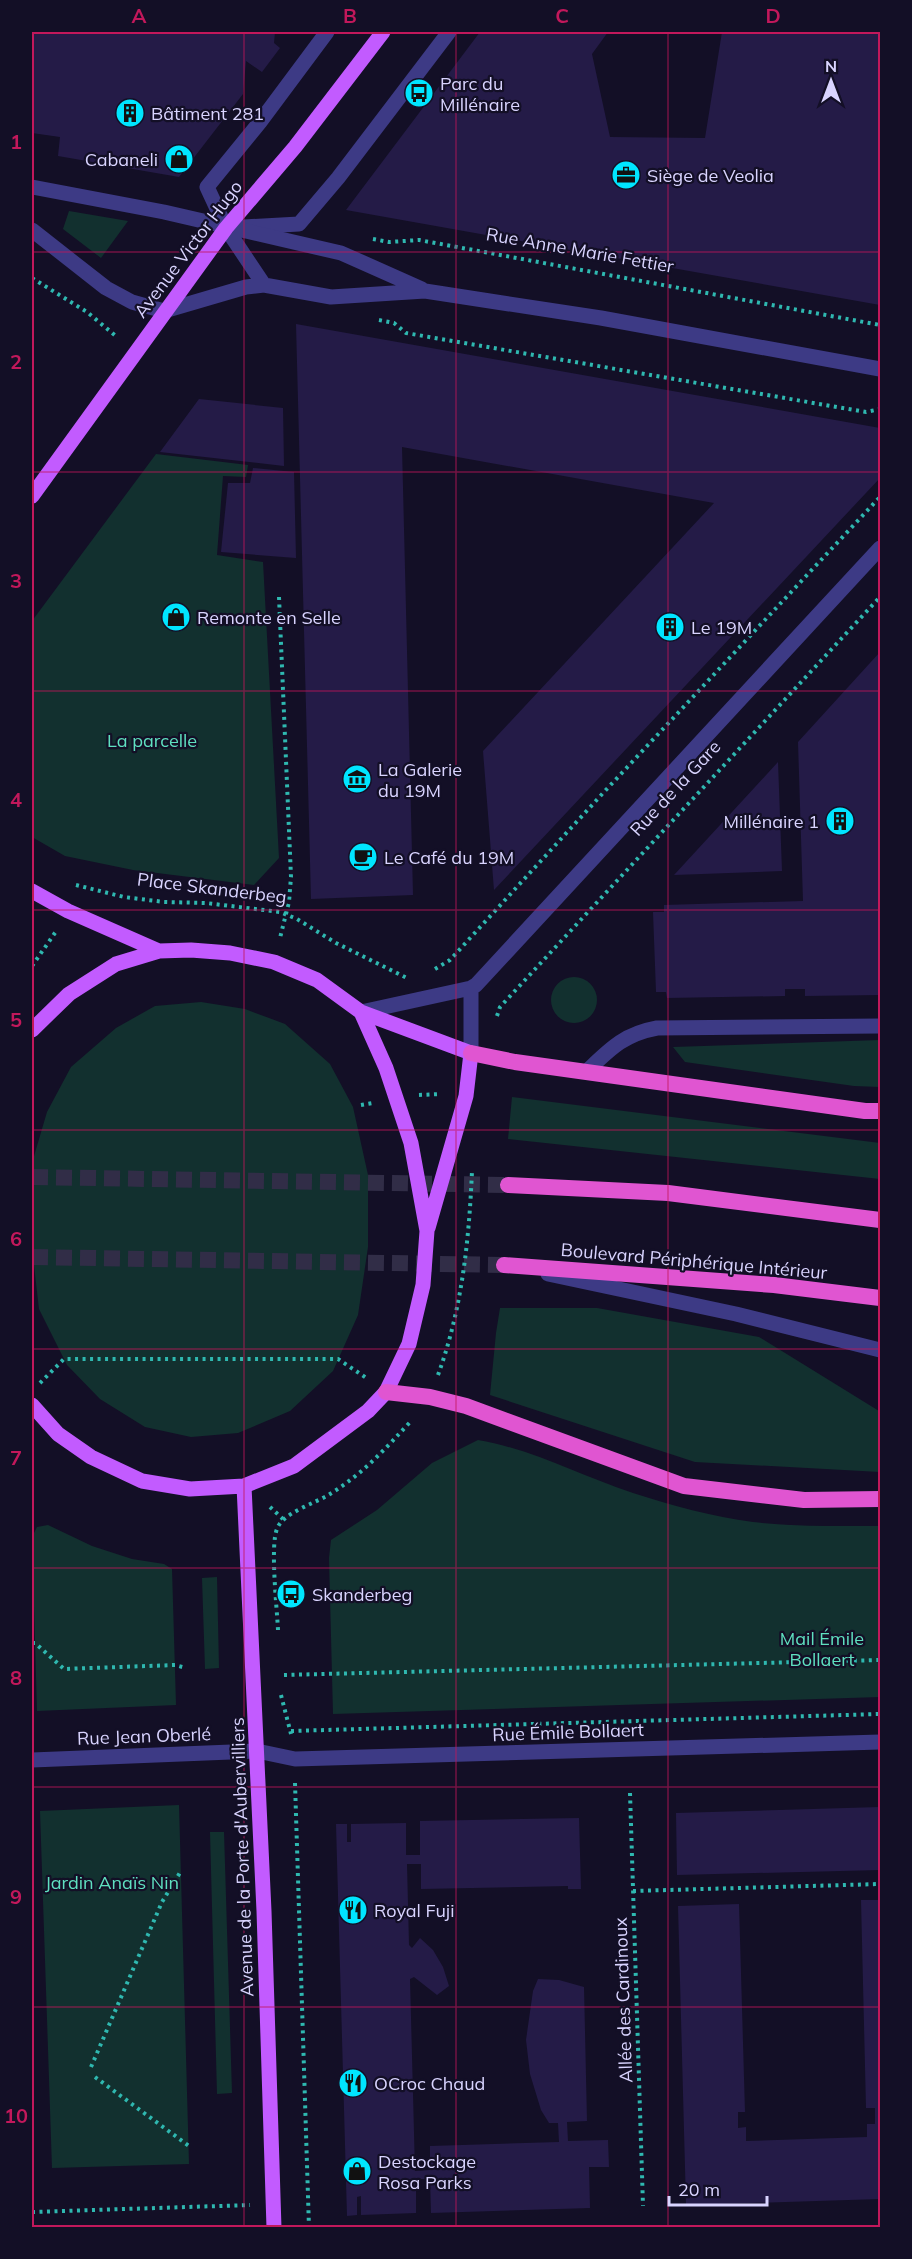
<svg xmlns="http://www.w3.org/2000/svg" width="912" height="2259" font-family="Mulish,sans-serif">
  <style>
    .green { fill: #12302f }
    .building { fill: #241b47 }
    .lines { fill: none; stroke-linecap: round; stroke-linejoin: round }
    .trunk-tunnel { stroke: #312d47; stroke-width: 16; stroke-dasharray: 16 8; stroke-linecap: butt }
    .path { stroke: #2fb8b0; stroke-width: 4; stroke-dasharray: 3 4.5; stroke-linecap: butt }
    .service { stroke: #3d3a85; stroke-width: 15 }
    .minor { stroke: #3d3a85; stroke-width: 15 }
    .primary { stroke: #c25bff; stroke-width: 15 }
    .trunk { stroke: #e055d1; stroke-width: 16 }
    .grid { fill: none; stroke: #c2185b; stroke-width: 1.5; stroke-opacity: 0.55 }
    .labels { text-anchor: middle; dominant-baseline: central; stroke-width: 4.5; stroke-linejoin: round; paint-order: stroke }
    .poi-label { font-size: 18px; fill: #d9d4ff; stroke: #130f26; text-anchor: start }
    .street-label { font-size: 18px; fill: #d9d4ff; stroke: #130f26 }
    .park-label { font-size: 18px; fill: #5fe0c0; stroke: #130f26 }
    .neatline { fill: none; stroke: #c2185b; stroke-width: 2 }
    .grid-label { font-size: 20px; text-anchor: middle; font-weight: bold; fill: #c2185b }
  </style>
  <rect width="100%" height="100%" fill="#130f26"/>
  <path class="green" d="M69,211L128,221L101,258L63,229Z
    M156,454L248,465L246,477L223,476L217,555L263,562L279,858L254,885L133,870L65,856L32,837V621Z
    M551 1000a23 23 0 1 1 46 0a23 23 0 1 1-46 0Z
    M201,1002L245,1009L285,1024L330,1064L353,1107L368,1175V1247L358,1315L333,1371L290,1411L238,1433L191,1437L145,1427L100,1399L67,1365L39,1309L32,1248V1163L47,1112L71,1067L116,1028L155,1006Z
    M880,1040V1087L854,1086L685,1062L673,1047Z
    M512,1097L880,1143V1179L508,1139Z
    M500,1308H597L759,1337L879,1411L880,1423V1472L695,1462L490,1395L496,1333Z
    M478,1440C532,1449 581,1476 633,1493C671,1505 713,1517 753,1522C795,1527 838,1526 880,1526V1697L333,1714L329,1558L331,1540L377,1510L432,1463Z
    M48,1525L92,1546L132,1559L164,1564L172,1569L176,1705L37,1711L32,1537L37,1527Z
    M217,1577L219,1668L205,1669L202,1578Z
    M179,1805L189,2164L52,2168L40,1811Z
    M210,1832H224L232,2093L217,2094Z"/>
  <path class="building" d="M32,32H275L274,43L280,48L262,72L246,61L243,94L179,177L58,156L60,137L32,133Z
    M480,32H608L592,54L610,137L705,138L722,32H880V305L346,210Z
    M296,324L880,428V478L494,890L483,751L714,503L402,447L413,895L311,899Z
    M199,399L283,408L284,466L160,452Z
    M253,468L294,472L296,558L221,552L228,483H250Z
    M880,652V995L805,996V989H785V996L667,998L666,992H656L653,912H664V905L803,901L798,742Z
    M778,762L782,871L674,875Z
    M285,1580L292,1584L293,1604L284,1601L283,1581Z
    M880,1807V1870L677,1875L676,1813Z
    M579,1818L581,1889H568V1886L421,1889V1864H407L409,1945L412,1948L420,1938L433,1950L443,1967L449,1986L437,1995L414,1977L410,1979L415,2171L430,2170V2146L559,2142L558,2123H549L541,2110L530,2074L526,2040L533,1991L538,1979L559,1980L584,1987L587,2121L567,2122L568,2141L608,2140L609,2167H589L590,2208L431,2213L430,2179H416V2213L361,2215V2196L357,2197V2215L347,2216L336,1824H347V1842H351V1824L406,1823V1855H420V1821Z
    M861,1900H880V2199L686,2205L678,1906L739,1904L745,2112H738V2128L746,2127V2141L867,2137V2124H875V2108H866Z"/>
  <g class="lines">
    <path class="trunk-tunnel" d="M32,1177L508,1185
      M32,1257L504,1265"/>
    <path class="path" d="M373,239L389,242L419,240L880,325
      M32,278L87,312L117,337
      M379,320L394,323L406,333L866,412L880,409
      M279,597L291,877L289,902L280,938
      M76,885L124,897L164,902L206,903L280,912L297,919L336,943L407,978
      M32,966L57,930
      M435,969L450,960L604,792L880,497
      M497,1016L500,1007L880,597
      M419,1095L441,1094
      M361,1105L373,1103
      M438,1375C462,1309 469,1241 472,1171
      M40,1383L64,1359H338L368,1379
      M270,1507L283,1519
      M278,1630C277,1608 270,1546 277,1529C282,1513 316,1503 330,1494C364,1473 385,1449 412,1420
      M32,1643H35L64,1669L175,1665L186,1668
      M284,1675L880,1660
      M281,1695L291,1734
      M291,1731L880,1714
      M295,1783L309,2228
      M630,1793L643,2206
      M633,1891L880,1884
      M91,2067L162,1902L181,1871
      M95,2077L189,2146
      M32,2212L250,2205"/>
    <path class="service" d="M327,32L260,122L207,187L226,228L299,224L338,178L449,32
      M587,1071C610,1049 624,1034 657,1028L880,1026
      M548,1274L736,1314L880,1350"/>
    <path class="minor" d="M32,187L164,212L341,253L422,289
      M226,228L264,285
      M32,230L106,288L132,302L164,311L246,287L264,285L331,297L425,291L601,318L880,369
      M471,988V1053
      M361,1012L471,988L476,985L880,548
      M32,1760L257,1751L295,1759L880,1742"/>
    <path class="primary" d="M32,496L226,228L295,147L383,32
      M32,891L68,911L159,951
      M361,1012L471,1053L466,1096L428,1228
      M32,1030L69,994L116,964L159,951L191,950L230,953L274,962L317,980L361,1012L386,1068L411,1143L427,1231L423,1285L409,1344L386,1392L368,1411L294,1466L244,1486L190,1489L142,1481L91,1457L58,1434L32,1405
      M244,1486L264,1911L274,2228"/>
    <path class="trunk" d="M471,1053L515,1062L865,1111H880
      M508,1185L668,1193L880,1220
      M504,1265L774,1285L880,1298
      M386,1392L430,1397L466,1406L684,1486L804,1500L880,1499"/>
  </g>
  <path class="grid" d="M244,32V2228M456,32V2228M668,32V2228M32,252H880M32,472H880M32,691H880M32,910H880M32,1130H880M32,1349H880M32,1568H880M32,1787H880M32,2007H880"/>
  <defs>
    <g id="bus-disc" transform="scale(1.5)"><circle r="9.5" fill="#00e5ff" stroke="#130f26"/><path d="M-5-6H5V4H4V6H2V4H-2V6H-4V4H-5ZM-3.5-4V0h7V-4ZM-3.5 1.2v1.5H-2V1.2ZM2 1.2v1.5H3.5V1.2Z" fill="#111"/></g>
    <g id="building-disc" transform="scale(1.5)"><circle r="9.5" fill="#00e5ff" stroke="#130f26"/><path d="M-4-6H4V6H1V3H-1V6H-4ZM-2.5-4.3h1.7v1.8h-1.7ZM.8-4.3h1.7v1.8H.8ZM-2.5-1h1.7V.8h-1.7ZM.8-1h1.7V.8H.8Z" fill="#111"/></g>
    <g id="shop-disc" transform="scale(1.5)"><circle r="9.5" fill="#00e5ff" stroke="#130f26"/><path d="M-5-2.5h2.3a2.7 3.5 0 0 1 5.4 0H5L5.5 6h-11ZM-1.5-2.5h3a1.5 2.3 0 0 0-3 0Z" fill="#111"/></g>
    <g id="office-disc" transform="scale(1.5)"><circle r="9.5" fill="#00e5ff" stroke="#130f26"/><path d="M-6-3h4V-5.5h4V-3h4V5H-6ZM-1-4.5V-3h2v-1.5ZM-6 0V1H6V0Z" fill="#111"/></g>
    <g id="museum-disc" transform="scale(1.5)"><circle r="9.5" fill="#00e5ff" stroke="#130f26"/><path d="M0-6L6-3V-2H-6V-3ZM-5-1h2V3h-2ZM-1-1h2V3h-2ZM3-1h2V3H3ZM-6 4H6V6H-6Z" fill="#111"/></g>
    <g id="cafe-disc" transform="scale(1.5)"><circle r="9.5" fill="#00e5ff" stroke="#130f26"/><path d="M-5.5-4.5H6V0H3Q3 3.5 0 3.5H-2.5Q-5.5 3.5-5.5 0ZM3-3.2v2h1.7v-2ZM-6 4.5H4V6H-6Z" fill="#111"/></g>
    <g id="restaurant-disc" transform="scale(1.5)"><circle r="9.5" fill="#00e5ff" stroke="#130f26"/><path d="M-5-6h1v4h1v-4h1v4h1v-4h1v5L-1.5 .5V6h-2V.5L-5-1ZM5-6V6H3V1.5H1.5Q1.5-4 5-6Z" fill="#111"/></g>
  </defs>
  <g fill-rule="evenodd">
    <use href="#bus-disc" x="419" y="93"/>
    <use href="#building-disc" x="130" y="113"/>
    <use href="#shop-disc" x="179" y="159"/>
    <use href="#office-disc" x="626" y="175"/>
    <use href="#shop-disc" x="176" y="617"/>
    <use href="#building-disc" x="670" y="627"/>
    <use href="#museum-disc" x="357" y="779"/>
    <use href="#building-disc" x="840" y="821"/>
    <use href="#cafe-disc" x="363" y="857"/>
    <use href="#bus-disc" x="291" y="1594"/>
    <use href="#restaurant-disc" x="353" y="1910"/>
    <use href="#restaurant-disc" x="353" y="2083"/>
    <use href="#shop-disc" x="357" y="2171"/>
  </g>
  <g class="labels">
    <g class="poi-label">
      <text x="440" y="83">Parc du<tspan x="440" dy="21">Millénaire</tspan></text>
      <text x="151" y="113">Bâtiment 281</text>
      <text x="158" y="159" text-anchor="end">Cabaneli</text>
      <text x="647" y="175">Siège de Veolia</text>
      <text x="197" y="617">Remonte en Selle</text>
      <text x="691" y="627">Le 19M</text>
      <text x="378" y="769">La Galerie<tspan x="378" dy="21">du 19M</tspan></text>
      <text x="819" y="821" text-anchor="end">Millénaire 1</text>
      <text x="384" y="857">Le Café du 19M</text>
      <text x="312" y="1594">Skanderbeg</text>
      <text x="374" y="1910">Royal Fuji</text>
      <text x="374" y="2083">OCroc Chaud</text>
      <text x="378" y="2161">Destockage<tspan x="378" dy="21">Rosa Parks</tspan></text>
    </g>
    <g class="street-label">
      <text transform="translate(188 249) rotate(-53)">Avenue Victor Hugo</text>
      <text transform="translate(580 250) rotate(10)">Rue Anne Marie Fettier</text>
      <text transform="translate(675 788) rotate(-47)">Rue de la Gare</text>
      <text transform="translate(212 888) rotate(7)">Place Skanderbeg</text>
      <text transform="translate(694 1261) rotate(5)">Boulevard Périphérique Intérieur</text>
      <text transform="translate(568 1732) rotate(-2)">Rue Émile Bollaert</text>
      <text transform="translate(144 1736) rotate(-2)">Rue Jean Oberlé</text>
      <text transform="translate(242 1857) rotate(-92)">Avenue de la Porte d'Aubervilliers</text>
      <text transform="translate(623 2000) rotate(-92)">Allée des Cardinoux</text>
    </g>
    <g class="park-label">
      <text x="152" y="740">La parcelle</text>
      <text x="822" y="1638">Mail Émile<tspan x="822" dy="21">Bollaert</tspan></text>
      <text x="112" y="1882">Jardin Anaïs Nin</text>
    </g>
  </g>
  <rect width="912" height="2259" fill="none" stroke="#130f26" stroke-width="66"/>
  <g transform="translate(831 81)" stroke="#130f26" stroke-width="4.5" paint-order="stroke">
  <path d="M0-4.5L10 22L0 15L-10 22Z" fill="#d9d4ff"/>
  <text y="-9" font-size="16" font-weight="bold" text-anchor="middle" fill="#d9d4ff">N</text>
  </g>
  <path d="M669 2196v9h98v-9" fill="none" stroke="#d9d4ff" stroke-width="3"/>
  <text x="678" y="2196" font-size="18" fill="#d9d4ff" stroke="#130f26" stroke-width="4.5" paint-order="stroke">20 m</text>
  <rect x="33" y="33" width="846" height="2193" class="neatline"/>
  <g class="grid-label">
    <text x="139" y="23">A</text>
    <text x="350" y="23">B</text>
    <text x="562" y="23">C</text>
    <text x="773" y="23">D</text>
    <text x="16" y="149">1</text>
    <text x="16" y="369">2</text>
    <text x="16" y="588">3</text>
    <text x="16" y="807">4</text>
    <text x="16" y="1027">5</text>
    <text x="16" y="1246">6</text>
    <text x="16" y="1465">7</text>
    <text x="16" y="1685">8</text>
    <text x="16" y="1904">9</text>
    <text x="16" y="2123">10</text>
  </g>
</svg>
